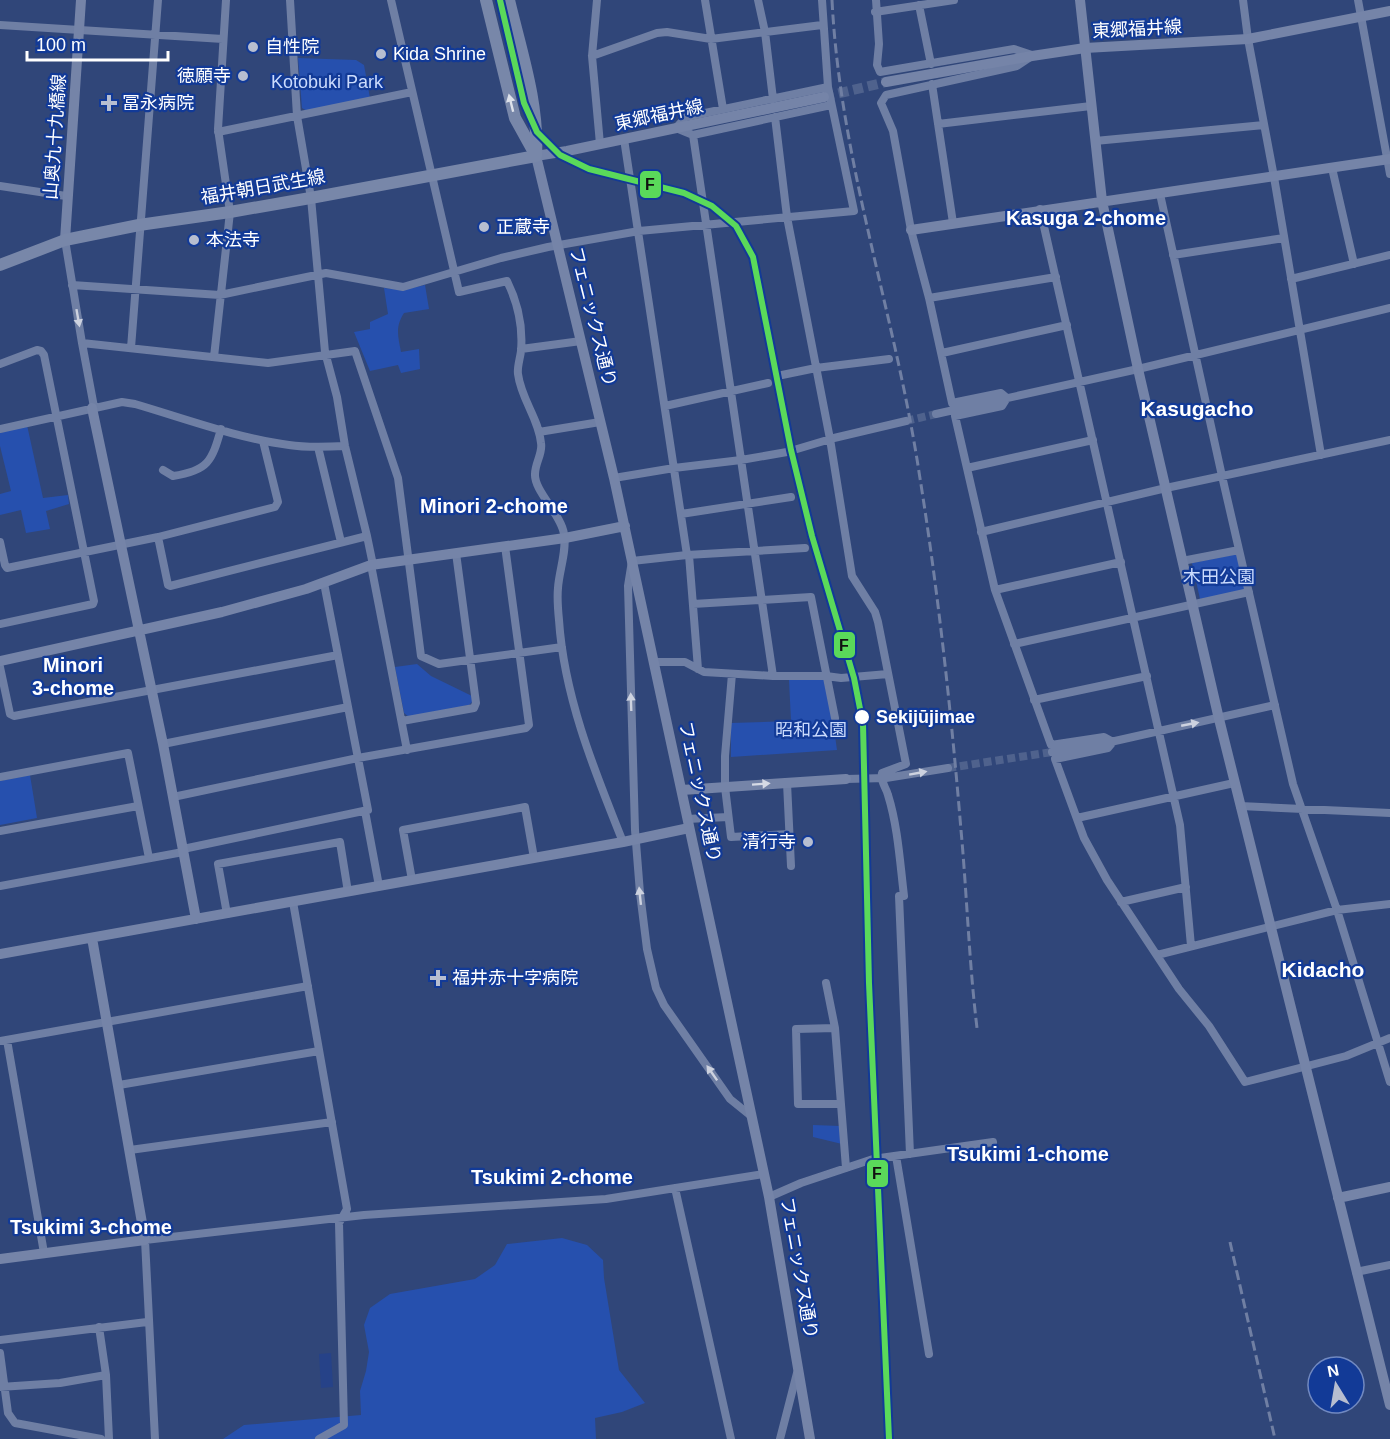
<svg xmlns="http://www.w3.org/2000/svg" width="1390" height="1439" font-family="Helvetica,'Noto Sans JP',sans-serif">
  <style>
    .green { fill: #2650ae }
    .water { fill: #264288 }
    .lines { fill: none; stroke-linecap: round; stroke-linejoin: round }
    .street-tunnel { stroke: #4f628d; stroke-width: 8; stroke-dasharray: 8 4; stroke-linecap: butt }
    .secondary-tunnel { stroke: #4f628d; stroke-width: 10; stroke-dasharray: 10 5; stroke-linecap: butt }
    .street { stroke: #6f7fa4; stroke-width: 8 }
    .secondary { stroke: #7584a8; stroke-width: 10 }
    .primary { stroke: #7887a9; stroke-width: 12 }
    .rail { stroke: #707fa3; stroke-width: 3; stroke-dasharray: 10 4.5; stroke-linecap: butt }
    .rail-1-casing { stroke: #123a97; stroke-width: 10 }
    .rail-1 { stroke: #5ad95a; stroke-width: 6 }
    .oneway { fill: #dde1ea }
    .oneway2 { fill: #cdd2df }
    .oneway3 { fill: #d6dae5 }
    .poi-dot { fill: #b7bed0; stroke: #123a97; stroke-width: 2 }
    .stop-dot { fill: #fff; stroke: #123a97; stroke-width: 2 }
    .labels { text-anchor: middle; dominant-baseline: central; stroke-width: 4.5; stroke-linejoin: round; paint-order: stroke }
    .street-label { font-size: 18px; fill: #fff; stroke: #123a97 }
    .poi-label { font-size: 18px; fill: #fff; stroke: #123a97; text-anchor: start }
    .park-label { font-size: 18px; fill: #cbdbfd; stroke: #123a97 }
    .stop-label { font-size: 18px; font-weight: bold; fill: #fff; stroke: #123a97; text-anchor: start }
    .neighbourhood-label { font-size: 20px; font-weight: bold; fill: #fff; stroke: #123a97 }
    .quarter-label { font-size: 21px; font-weight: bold; fill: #fff; stroke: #123a97 }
    .line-badge { stroke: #123a97; stroke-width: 2 }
    .pale-badge-label { font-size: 16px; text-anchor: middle; font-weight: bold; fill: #111 }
  </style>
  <rect width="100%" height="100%" fill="#304679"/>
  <path class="green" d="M298,58L356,60L364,65L370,98L307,111L302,108Z
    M425,285L429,309L404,313C395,327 398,336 401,352L419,349L420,369L401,373L398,365L370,371L354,332L370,329V322L388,314L384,288L402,290Z
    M27,425L43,498L68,495L69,504L46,511L50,529L26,533L21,510L0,515V494L11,491L0,446V433Z
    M1237,554L1245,591L1200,599L1192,563Z
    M417,664L431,676L472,696L473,701L469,705L409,717L404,713L395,667Z
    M827,679L837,750L731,757V723L791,721L789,680Z
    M30,775L37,818L0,825V781Z
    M813,1125L840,1126L842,1144L813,1137Z
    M562,1238L587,1245L603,1260L604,1278L619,1370L645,1403L622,1412L595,1418L596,1439H223L244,1425L361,1415L360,1391L366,1371L369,1352L364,1325L370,1308L390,1294L475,1279L495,1265L507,1244Z"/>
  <path class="water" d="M331,1353L333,1387L321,1388L319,1354Z"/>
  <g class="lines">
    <path class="street-tunnel" d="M906,421L936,414
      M948,768L1052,752"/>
    <path class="secondary-tunnel" d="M824,97L886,82"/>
    <path class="street" d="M290,0L297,116L311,198L325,352L337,397L345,446L367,536
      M391,0L459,292L507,281C518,303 523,327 521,351C520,359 517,367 518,374C521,399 539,419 541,443C543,453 535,463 535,474C534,491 561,514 564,534C567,551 559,571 558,588C557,598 558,610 559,620C564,697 595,772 623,842
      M597,0L592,56L600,144
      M705,0L723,109
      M758,0L765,32L773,99
      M876,0L879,44L877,65L880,72L1014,49L1032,55
      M1243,0L1248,39L1274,177L1321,455
      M1358,0L1390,174
      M919,5L931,64
      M875,12L954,0
      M0,25L223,39
      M592,56L657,33L667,32L711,39L822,25
      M1029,58L1017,66L886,95L881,103L893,131L911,230L929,298L952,403L1001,393L1007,398L1002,406L955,416L995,590L1051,745L1104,737L1113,742
      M932,84L953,223
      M828,87L686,117L676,128L693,135L831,105
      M775,117L787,217L830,439L852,576L875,612L878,622L906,764L882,773C880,782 886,787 888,795C898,827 900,863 904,896H899L910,1154
      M938,124L1091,106
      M218,132L412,92
      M693,135L773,676
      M624,139L687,555
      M1095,141L1264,125
      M1332,168L1354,264
      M0,186L66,196
      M1160,194L1222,476L1293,784L1337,910L1390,1082
      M1040,209L1180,825L1191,946
      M65,240L82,343L268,363L355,351L398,478L421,656L439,664L562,647
      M1173,255L1284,238
      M1291,279L1390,255
      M72,285L220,295L326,273L403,287L501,258L548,247L639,231L854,211L828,87L822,0
      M929,298L1056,277
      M82,343L94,407
      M131,348L158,0
      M521,349L581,341
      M942,353L1067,325
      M214,357L230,212L218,129L226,0
      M0,364L37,350L41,351L44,355L94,601L93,604L0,624
      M782,375L816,368L889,359
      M665,406L768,383
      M936,414L1138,369L1390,308
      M0,429L122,402L135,404C183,418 240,439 289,445C308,448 327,447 345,446
      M539,432L600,422
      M318,447L341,542
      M967,468L1093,440
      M163,470L173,476C208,471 212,461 221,429
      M614,478L674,468L741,460L787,452L834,438L906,421
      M681,514L791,497
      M981,532L1166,488L1390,440
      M158,537L168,585L170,586L367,536L373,565
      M0,542L5,565L7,568L158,537L275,507L278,502L263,441
      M689,555L698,669
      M1182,561L1239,550
      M371,565L407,750
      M995,590L1121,562
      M693,604L811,597L835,718
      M1014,644L1249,592
      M653,662H685L704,672L773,676H826L841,678L888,674
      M0,667L10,714L14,716L338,655
      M732,674L725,756V787L731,837L789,834
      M1034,700L1147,676
      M402,721L474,708L476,703L456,553
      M1113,742L1108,748L1055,759L1084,838L1107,880L1179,989L1209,1026L1245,1082L1346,1056L1390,1038
      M163,744L348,707
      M1052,752L1106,743L1275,705
      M0,777L128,753L149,858
      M846,779L886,778L948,768
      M787,783L791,866
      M173,797L358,758L526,728L529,725L505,546
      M1240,806L1390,813
      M365,811L379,886
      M1077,818L1234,783
      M687,819L728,817
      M0,831L138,806
      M183,849L368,810L324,583
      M412,880L403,830L525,807L534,858
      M0,886L183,852
      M293,902L347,1209L339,1223L344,1425L319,1439
      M1121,902L1186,887
      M227,914L218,864L340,842L348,892
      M1157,955L1337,910L1390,904
      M826,983L835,1028L846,1168
      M835,1028L796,1029L798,1104H841
      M7,1040L44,1253
      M0,1041L308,986
      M119,1085L319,1051
      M751,1116L730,1099L664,1005L656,988L647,949L640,893L635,830L628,586L632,561L687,555L805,548
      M130,1150L332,1122
      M896,1156L929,1354
      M675,1188L731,1439
      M769,1197L801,1183L873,1159L993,1142
      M1356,1272L1390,1265
      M99,1327L106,1375L109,1439
      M0,1340L147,1322
      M0,1353L8,1413L15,1423L101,1439
      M0,1387L60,1383L106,1375
      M155,1439L145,1240L364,1215L606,1199L764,1174
      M780,1439L797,1373"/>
    <path class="secondary" d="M1080,0L1102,201L1138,369L1219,719L1390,1405
      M886,82L1032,56L1085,48L1248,39L1390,11
      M911,230L1390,159
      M65,240L81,0
      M92,408L163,744L196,919
      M0,661L222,612L306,589L371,565L565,538L625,526
      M682,790L846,779
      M0,954L623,842L689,828
      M1338,1198L1390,1187
      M0,1259L145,1240L92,938
      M810,1439L769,1197L614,478L536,156L567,151L824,97"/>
    <path class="primary" d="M486,0L515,118L536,156
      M509,0C521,51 539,103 536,156
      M0,265L65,240L139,225L230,212L316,197L536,156"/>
    <path class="rail" d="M832,0C840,161 895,314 919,472C938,590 951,710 961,830C967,896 969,962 977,1028
      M1230,1242L1275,1439"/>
    <g class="rail-1-casing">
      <path id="rail-1" d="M500,0L524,103L537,132L560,155L589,169L684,193L712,206L736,226L753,257L791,450L812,536L854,678L863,724L869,983L889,1439"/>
    </g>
    <use href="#rail-1" class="rail-1"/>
  </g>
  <defs><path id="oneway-solid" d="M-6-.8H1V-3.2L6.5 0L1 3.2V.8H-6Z" transform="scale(1.5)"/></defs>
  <use class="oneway" href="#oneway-solid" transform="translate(511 103) rotate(-104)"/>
  <g class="oneway2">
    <use href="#oneway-solid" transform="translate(78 318) rotate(80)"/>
    <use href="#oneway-solid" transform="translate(631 702) rotate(-92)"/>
    <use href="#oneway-solid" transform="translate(1190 724) rotate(-11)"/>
    <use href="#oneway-solid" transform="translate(918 773) rotate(-10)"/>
    <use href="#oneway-solid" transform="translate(640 896) rotate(-96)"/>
    <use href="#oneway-solid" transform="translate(712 1073) rotate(-125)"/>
  </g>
  <use class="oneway3" href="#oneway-solid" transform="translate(761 784) rotate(-4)"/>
  <g class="poi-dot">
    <circle cx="253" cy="47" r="6"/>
    <circle cx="381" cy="54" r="6"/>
    <circle cx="243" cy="76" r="6"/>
    <path d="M106 94h6v6h6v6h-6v6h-6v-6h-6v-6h6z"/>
    <circle cx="484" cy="227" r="6"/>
    <circle cx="194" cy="240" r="6"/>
    <circle cx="808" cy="842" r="6"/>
    <path d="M435 969h6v6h6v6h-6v6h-6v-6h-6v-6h6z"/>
  </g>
  <circle class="stop-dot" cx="862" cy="717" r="8"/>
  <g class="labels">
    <g class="street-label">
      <text transform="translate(1137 29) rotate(-3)">東郷福井線</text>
      <text transform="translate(659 115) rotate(-12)">東郷福井線</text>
      <text transform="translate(55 137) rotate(-86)">山奥九十九橋線</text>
      <text transform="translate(263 187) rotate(-10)">福井朝日武生線</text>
      <text transform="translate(593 317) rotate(76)">フェニックス通り</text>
      <text transform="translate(700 792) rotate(78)">フェニックス通り</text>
      <text transform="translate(799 1268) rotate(80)">フェニックス通り</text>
    </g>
    <g class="poi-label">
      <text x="265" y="47">自性院</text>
      <text x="393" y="54">Kida Shrine</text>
      <text x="231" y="76" text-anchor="end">徳願寺</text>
      <text x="122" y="103">冨永病院</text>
      <text x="496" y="227">正蔵寺</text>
      <text x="206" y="240">本法寺</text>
      <text x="796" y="842" text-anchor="end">清行寺</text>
      <text x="452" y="978">福井赤十字病院</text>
    </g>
    <g class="park-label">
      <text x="327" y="82">Kotobuki Park</text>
      <text x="1219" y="577">木田公園</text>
      <text x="811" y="730">昭和公園</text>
    </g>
    <g class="stop-label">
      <text x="876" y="717">Sekijūjimae</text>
    </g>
    <g class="neighbourhood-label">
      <text x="1086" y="218">Kasuga 2-chome</text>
      <text x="494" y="506">Minori 2-chome</text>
      <text x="73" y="665">Minori<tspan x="73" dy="23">3-chome</tspan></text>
      <text x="1028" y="1154">Tsukimi 1-chome</text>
      <text x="552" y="1177">Tsukimi 2-chome</text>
      <text x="91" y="1227">Tsukimi 3-chome</text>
    </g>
    <g class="quarter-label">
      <text x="1197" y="408">Kasugacho</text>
      <text x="1323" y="969">Kidacho</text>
    </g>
  </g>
  <g class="line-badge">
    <rect x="639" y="170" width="23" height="29" rx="6" fill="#5ad95a"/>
    <rect x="833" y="631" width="23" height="28" rx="6" fill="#5ad95a"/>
    <rect x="866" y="1159" width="23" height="29" rx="6" fill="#5ad95a"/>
  </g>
  <g class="pale-badge-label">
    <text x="650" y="190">F</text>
    <text x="844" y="651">F</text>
    <text x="877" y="1179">F</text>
  </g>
  <g transform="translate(1336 1385) rotate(349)"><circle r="28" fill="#123a97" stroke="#7189c1" stroke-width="1.5"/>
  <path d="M0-4.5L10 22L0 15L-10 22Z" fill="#b7bed0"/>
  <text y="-9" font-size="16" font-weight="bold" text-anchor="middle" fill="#ffffff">N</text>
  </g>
  <path d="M27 51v9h141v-9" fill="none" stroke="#ffffff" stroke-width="3"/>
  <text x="36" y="51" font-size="18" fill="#ffffff" stroke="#123a97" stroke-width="4.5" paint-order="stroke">100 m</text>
</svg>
